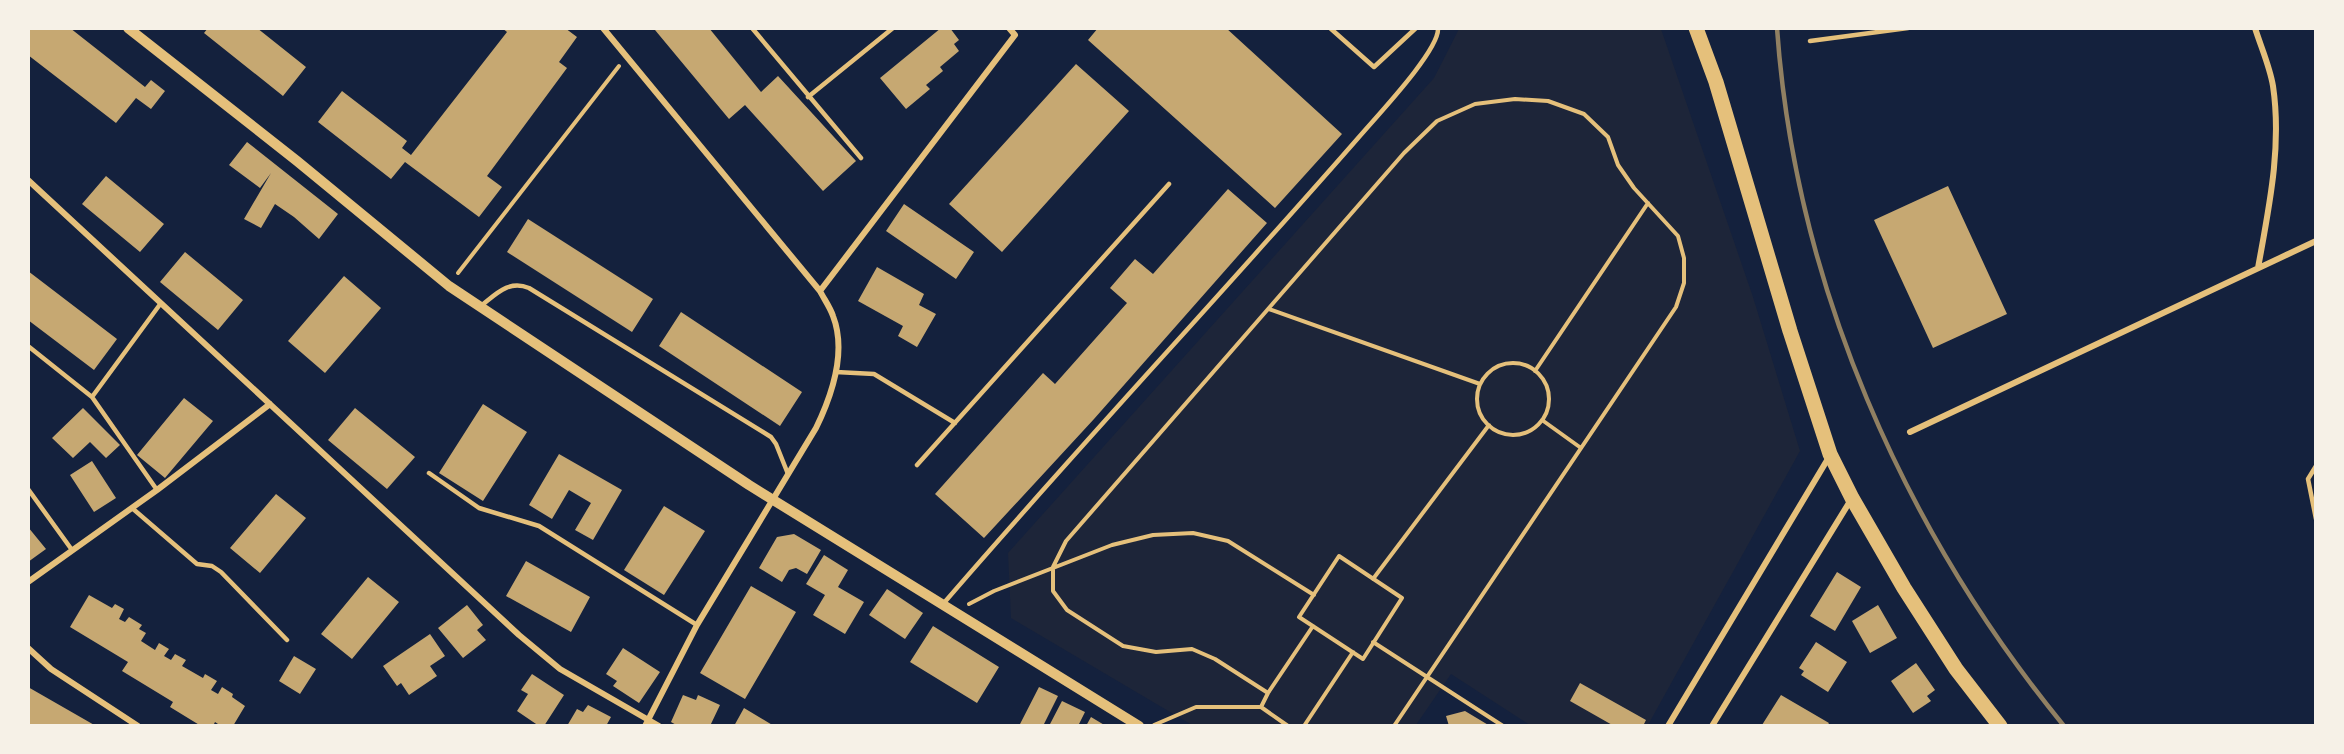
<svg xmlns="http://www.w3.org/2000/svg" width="2344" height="754" font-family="Inter,sans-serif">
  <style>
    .green { fill: #1d2539 }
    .building { fill: #c6a872 }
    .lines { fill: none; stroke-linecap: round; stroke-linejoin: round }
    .path { stroke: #e5c07b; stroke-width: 4 }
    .service { stroke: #e5c07b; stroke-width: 4.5 }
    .minor { stroke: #e5c07b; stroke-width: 6 }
    .tertiary { stroke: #e5c07b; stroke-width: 10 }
    .primary { stroke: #e5c07b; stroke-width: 15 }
    .rail { stroke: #918062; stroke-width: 4.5 }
  </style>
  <rect width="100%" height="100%" fill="#14213d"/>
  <path class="green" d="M1459,29H1661L1753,297L1800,451L1648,725H1530L1451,674L1416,725H1192L1011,618L1008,553L1434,78Z"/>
  <path class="building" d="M28,28H70L145,87L151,80L165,91L151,109L136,98L116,123L28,55Z
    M208,28H257L306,67L283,96L204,33Z
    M502,28H565L577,37L559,62L567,68L487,176L502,187L479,217L405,162L391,179L318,122L342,91L407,141L402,148L411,155L507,32Z
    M657,28H709L761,92L778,76L856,161L823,191L745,105L729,119L655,30Z
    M941,28H950L959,40L954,44L959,51L940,67L943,71L926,85L930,89L906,109L880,78Z
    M1098,28H1226L1342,134L1275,208L1088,40Z
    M1076,64L1129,111L1002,252L949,204Z
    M247,142L338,214L319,239L294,217L275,204L261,228L244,219L271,173L260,188L229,165Z
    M106,176L164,224L140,252L82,204Z
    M1948,186L2007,314L1933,348L1874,220Z
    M1228,189L1267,223L1094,419L984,538L935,494L1043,373L1055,384L1127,303L1110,288L1135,259L1153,274Z
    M904,204L974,252L956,279L886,231Z
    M528,219L653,299L632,332L507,252Z
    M185,252L243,300L218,330L160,282Z
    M877,267L924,294L919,305L936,314L917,347L898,336L903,326L858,301Z
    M28,271L117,339L94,370L28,320Z
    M344,276L381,308L325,373L288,341Z
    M681,312L802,392L780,426L659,346Z
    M184,398L213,421L165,478L137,455Z
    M483,404L527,432L483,501L439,473Z
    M83,408L120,445L106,458L90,442L73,458L52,438Z
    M355,408L415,457L387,489L328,440Z
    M559,454L622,490L593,540L575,530L591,503L569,490L552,519L529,505Z
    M92,461L116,498L94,512L70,475Z
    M276,494L306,518L260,573L230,548Z
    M664,506L705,531L664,595L624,570Z
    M28,527L46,549L28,562Z
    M794,534L821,550L807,574L796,568L789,570L782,582L759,568L777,537Z
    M824,555L848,570L838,587L864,602L845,634L813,615L825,595L806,584Z
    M526,561L590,597L571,632L506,596Z
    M1837,572L1861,587L1835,631L1810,616Z
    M368,577L399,602L352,659L321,634Z
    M751,586L796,612L745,699L700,673Z
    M887,589L923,613L905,639L869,615Z
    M89,595L112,608L115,604L124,609L119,619L125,622L129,617L142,625L139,629L146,633L141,641L155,650L159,643L169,649L164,656L171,660L175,654L186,660L182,666L203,678L205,674L217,681L211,690L218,694L222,687L233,694L232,697L245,706L233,726H221L215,722L213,726H201L170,707L173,702L122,671L128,662L70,627Z
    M467,605L483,625L477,630L486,640L463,658L438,628Z
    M1878,605L1897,638L1870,653L1852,621Z
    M933,626L999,667L977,703L910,662Z
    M430,634L445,656L430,666L437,676L409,695L401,683L397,686L383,666Z
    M1816,642L1847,662L1828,692L1801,675L1804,671L1799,668Z
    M623,648L660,672L639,703L613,686L617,681L606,674Z
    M294,656L316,669L300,694L279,681Z
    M1916,663L1935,690L1927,696L1931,701L1913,713L1891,681Z
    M532,674L564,695L544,726H539L517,711L528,694L521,690Z
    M1580,683L1646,720L1643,726H1614L1570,701Z
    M28,687L96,726H28Z
    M1039,687L1058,696L1043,726H1019Z
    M683,695L696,700L698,695L720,705L710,726H678L671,722Z
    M1781,695L1829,723L1827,726L1762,725Z
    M1062,701L1085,712L1078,726H1049Z
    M588,705L611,717L606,726H567L577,709L583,712Z
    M744,708L774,726H734Z
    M1465,711L1490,726H1449L1446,716Z
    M1091,717L1106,726H1086Z"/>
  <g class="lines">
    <path class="path" d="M458,273L619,66
      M1269,309L1480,384
      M1477 399a36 36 0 1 1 72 0a36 36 0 1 1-72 0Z
      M1535,371L1648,203
      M1542,420L1581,448
      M1339,556L1402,598L1363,659L1299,617Z
      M1373,579L1489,425
      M969,604L994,591L1112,545L1153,535L1193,533L1228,541L1314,595
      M1373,642L1503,726
      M1268,693L1215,659L1192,649L1156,652L1123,646L1067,610L1053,591V567L1066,541L1404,153L1437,121L1475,104L1515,99L1548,101L1584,114L1608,137L1618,165L1634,188L1678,236L1684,258V283L1676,307L1394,726
      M1154,725L1196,707H1261
      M1288,726L1261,707L1268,693L1313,626
      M1304,726L1353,652"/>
    <path class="service" d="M752,28L861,158
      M1330,28L1374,67L1416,28
      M1810,41L1908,28
      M808,97L893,28
      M482,305C497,293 509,280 529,288L771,437L776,444L788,474
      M28,346L92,397L157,490
      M836,372L874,374L955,423
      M92,397L161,303
      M917,465L1169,184
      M2316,466L2308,479L2316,519
      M429,473L479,508L539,526L697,625
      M28,489L72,550
      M132,508L197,564L212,566L221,572L287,640
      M943,604C1079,446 1222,294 1359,137C1375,118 1440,50 1438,28"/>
    <path class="minor" d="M603,28L820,291C824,299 830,307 833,316C847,352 832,395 816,428L697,625L645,726
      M2255,28C2261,47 2270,67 2273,86C2282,147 2269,207 2258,268
      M28,180L519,635L560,669L659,726
      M820,291L1015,35L1009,28
      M1910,432L2316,241
      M28,582L157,490L270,404
      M28,648L51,669L138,726
      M1668,726L1829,457
      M1712,726L1852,498"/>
    <path class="tertiary" d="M128,28L297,161L449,286L749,485L1139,726"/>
    <path class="primary" d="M1696,28L1716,82L1790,331L1830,454L1852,498L1904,588L1956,669L2000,726"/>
    <path class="rail" d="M1777,28C1795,283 1903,529 2064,726"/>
  </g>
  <rect width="2344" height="754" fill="none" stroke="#f6f1e7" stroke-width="60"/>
</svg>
